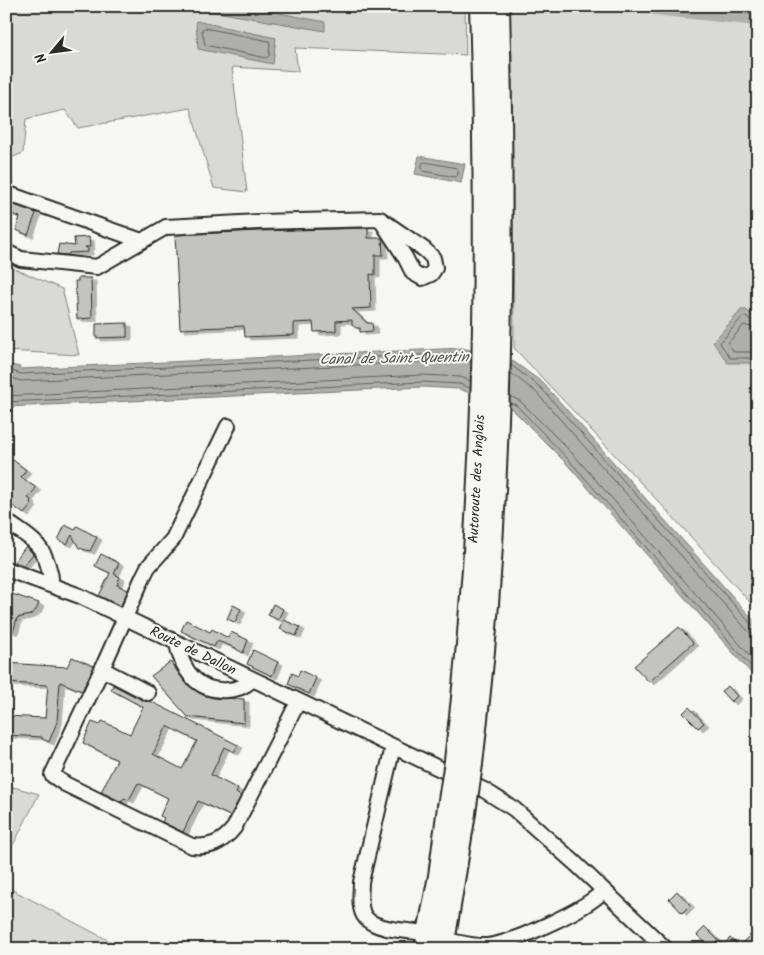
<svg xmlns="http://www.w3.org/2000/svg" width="764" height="955" font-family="Kalam,sans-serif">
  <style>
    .green { fill: #d9d9d5; stroke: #828280 }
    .water { fill: #aeaeab; stroke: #7a7a78 }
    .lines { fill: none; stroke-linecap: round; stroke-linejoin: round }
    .shore { stroke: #5f5f5e; stroke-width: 1 }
    .river { stroke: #aeaeab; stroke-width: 18 }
    .building { fill: #c3c3c0; stroke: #2b2b2b; fill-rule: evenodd; filter: url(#shadow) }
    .minor-casing { stroke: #2b2b2b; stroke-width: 18 }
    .highway-casing { stroke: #2b2b2b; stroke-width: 24 }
    .minor { stroke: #f6f6f2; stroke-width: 14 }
    .highway { stroke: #f6f6f2; stroke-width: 20 }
    .highway-bridge-casing { stroke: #2b2b2b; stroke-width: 24; stroke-linecap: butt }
    .highway-bridge { stroke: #f6f6f2; stroke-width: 20 }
    .labels { text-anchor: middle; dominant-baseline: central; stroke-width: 4; stroke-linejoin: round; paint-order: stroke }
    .street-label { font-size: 14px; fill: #2b2b2b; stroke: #f6f6f2 }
    .water-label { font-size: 15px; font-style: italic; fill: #525251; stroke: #f6f6f2 }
  </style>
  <defs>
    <filter id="shadow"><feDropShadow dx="5" dy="3" stdDeviation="0" flood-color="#0004"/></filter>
  </defs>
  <rect width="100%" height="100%" fill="#f6f6f2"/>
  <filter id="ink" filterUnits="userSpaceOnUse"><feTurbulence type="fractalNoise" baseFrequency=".02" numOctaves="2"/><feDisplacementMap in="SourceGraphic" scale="10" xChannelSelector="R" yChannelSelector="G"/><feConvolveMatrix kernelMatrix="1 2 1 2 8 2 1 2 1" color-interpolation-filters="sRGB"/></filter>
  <g filter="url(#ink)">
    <path class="green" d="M6,6H465L466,55L295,48L298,71L232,67L247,192L214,188L190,108L78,128L65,110L26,119L23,153L6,160Z
      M509,6H758V611L672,516L514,348L512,56Z
      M6,265L62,289L79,355L6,351Z
      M6,785L39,794L6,859Z
      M6,886L7,887L125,949H6Z"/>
    <path class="water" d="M194,6H244L325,22V31L194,8Z
      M196,21L276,38L273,64L198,49Z
      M419,156L465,164L461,183L415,174Z
      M743,308L758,319V372L749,363H728L713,342Z
      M462,348L513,361L543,383L758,625V681L565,462L512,409L459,389L422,387L6,407L8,405L6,404V364L20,367L19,369Z"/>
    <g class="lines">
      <path class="shore" d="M205,28L269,41L270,44L269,56L266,58L205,45L202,30Z
        M425,162L457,168L458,170V175L455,177L423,171L422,169V164Z
        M758,323L743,316L720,343L730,358H750L758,365
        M758,329L744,325L728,343L734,352H751L758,356
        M511,365L540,387L752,625L758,627
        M6,369L21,374L461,353L471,356
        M511,373L536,392L747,630L751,633L758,634
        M6,376L21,381L461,360L471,362
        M6,396L422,375L460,377L471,381
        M510,396L520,401L573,454L758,665
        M6,402L422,382L460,384L470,388
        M510,403L516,405L568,459L758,674"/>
      <path class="river" d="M655,6L758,17"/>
    </g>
    <path class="building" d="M6,202L36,213L28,235L16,230L20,217L6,212Z
      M368,228V238H382L383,255H375V275L370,274L371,308L352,309L367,323H372L373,331L360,332V328H356L352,325V320L336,321V331L314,332L313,322L294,323V335L245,337L244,326L180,329L175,235L259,231Z
      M89,237L90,247H85L88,249V252L69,253L68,255L57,254L59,244L75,246L74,238Z
      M78,278H91L92,318L77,319L75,281H78Z
      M127,323V337L96,338V324Z
      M13,460L26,470L21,477L36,488L28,498L31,500L30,503L32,504L24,514L6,501V474L11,470L7,466Z
      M65,525L75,530L77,526L97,537L90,551L79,548L72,535L67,544L58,540Z
      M26,546L33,554L24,565L14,562Z
      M101,554L119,563L114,574L120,577L117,585L128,590L121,606L99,596L110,573L95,566Z
      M6,592L39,603L36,610L30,615L17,618L13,632L6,629Z
      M273,604L283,609L278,620L268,615Z
      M233,605L241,609L235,622L227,619Z
      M186,620L210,632L212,629L228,638L231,632L248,640L243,653L236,649V648L217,641L214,647L181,631Z
      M284,620L300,627L296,636L280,629Z
      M679,627L693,643L649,682L634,666Z
      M253,650L278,662L272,676L247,664Z
      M72,657L94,666L82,691L60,682L57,722L49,742L42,739V737L6,735V716L45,718L48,685L6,683V663L67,667Z
      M170,662L187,684L203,695L216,698L244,699V723L188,717L151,676Z
      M300,670L316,678L309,694L288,684L292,673L298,676Z
      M113,685L144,701H150L238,745L234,752L224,747L211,775L238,789L236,793L241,796L230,816L198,801L183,832L162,822L164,818L160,816L168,798L138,783L129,800L124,798L122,802L101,792L117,760L83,743L86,735L92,722L100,725L102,721L130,734L143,707L111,690ZM167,726L197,741L182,769L153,754Z
      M728,686L737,696L731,702L721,691Z
      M689,707L704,723L698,728L683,713Z
      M677,891L690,905L682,913L669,899Z
      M705,927L723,945L730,938L739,946L750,935L758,942V949H712L697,935Z"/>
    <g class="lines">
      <g class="minor-casing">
        <path id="minor" d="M6,193L142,241
          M6,252L21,259L97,267L166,227L259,222L380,219L425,250L433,258L435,268L431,274L422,278L413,273L405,257L380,219
          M228,426L173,539L148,567L143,577L102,669L52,775L65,784L192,846C210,848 222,843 234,828L298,702
          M6,521C26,536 43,542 49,569C51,575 52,579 51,585
          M6,569L80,596L484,790L514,809L576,864L666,949
          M177,644C182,670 197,692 227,690C238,689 244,687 252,680
          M102,669L148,693
          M393,747L361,882C361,893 358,908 365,917C375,931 412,931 428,933
          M445,940C458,942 473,947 487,946C511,944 587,909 603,891"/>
      </g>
      <g class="highway-casing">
        <path id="highway" d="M455,761C485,511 488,257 480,6
          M472,764C478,711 484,658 488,604C503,405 504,206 499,6
          M425,949L439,876L448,807
          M443,949L465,813"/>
      </g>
      <use href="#minor" class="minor"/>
      <use href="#highway" class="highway"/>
      <g class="highway-bridge-casing">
        <path id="highway-bridge" d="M448,807L455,761
          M465,813L472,764"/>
      </g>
      <use href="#highway-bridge" class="highway-bridge"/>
    </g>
  </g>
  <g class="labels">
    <g class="street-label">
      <text transform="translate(477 479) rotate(-87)">Autoroute des Anglais</text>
      <text transform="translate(193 651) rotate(26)">Route de Dallon</text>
    </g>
    <g class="water-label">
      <text transform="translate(394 359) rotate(-1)">Canal de Saint-Quentin</text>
    </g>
  </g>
  <rect width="764" height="955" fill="none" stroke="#f6f6f2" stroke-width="25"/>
  <rect x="12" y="12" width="739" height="930" fill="none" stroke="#2b2b2b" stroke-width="2" filter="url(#ink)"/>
  <g transform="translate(52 52) rotate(241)" stroke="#f6f6f2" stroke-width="4" paint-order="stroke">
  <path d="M0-4L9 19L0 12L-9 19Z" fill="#2b2b2b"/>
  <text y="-8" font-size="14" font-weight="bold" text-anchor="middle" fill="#2b2b2b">N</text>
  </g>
</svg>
